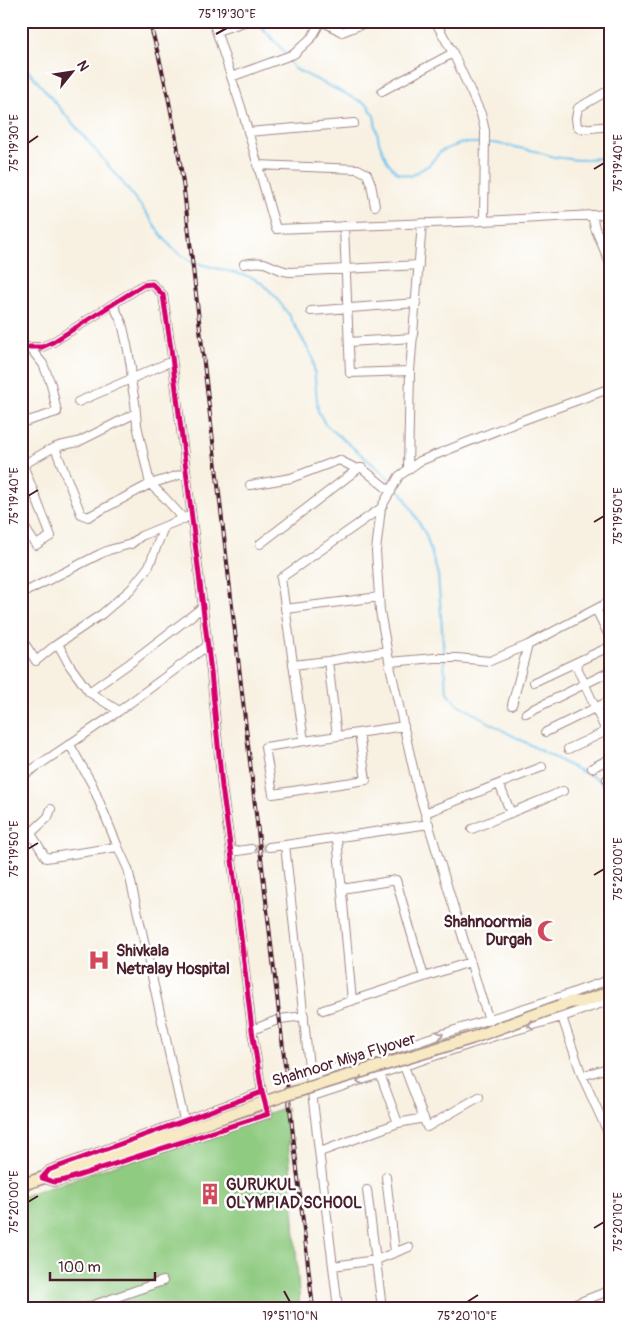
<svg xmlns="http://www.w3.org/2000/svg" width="632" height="1329" font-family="Pangolin,sans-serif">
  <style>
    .green { fill: #8fcb81; stroke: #6c7556 }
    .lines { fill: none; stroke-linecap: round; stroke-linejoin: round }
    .stream { stroke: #6fc3ec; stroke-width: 2 }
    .minor-tunnel { stroke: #d5c7bd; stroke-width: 8; stroke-dasharray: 8 4; stroke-linecap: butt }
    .minor-casing { stroke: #a18886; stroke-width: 10 }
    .secondary-casing { stroke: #a18886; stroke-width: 14 }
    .minor { stroke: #fff; stroke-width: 8 }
    .secondary { stroke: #f7e9c3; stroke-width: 11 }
    .rail-casing { stroke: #4a1f2b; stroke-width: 4 }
    .rail { stroke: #fff; stroke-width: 2; stroke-dasharray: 5.5; stroke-linecap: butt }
    .secondary-bridge-casing { stroke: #a18886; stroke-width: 14; stroke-linecap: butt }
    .secondary-bridge { stroke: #f7e9c3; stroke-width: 11 }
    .cycleway-casing { stroke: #fff; stroke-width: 8 }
    .cycleway { stroke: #d6006c; stroke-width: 5 }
    .oneway { stroke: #ae9aa0 }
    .ticks { fill: none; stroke: #4a1f2b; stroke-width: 2 }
    .labels { text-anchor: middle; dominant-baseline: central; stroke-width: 5; stroke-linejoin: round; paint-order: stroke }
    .poi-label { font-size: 16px; font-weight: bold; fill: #4a1f2b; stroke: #fff; text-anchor: start }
    .street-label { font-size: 16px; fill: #4a1f2b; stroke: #fff }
    .neatline { fill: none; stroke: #4a1f2b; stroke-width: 2 }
    .ticks-label { font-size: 12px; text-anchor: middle; fill: #4a1f2b }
  </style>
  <rect width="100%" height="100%" fill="#fff"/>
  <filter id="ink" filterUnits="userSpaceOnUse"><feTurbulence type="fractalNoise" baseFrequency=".02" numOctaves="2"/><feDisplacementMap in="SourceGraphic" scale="10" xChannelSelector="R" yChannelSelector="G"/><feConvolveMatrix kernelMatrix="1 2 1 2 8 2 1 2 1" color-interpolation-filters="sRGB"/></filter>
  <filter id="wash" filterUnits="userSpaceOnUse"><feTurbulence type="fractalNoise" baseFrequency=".0096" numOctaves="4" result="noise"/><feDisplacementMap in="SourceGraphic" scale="20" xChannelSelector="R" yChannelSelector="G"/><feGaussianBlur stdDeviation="1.12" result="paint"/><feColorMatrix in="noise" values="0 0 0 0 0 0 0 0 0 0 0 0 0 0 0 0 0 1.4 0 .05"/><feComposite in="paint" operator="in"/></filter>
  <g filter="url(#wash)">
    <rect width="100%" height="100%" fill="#f8f1e2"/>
    <path class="green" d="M286,1107L300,1308H21V1197Z"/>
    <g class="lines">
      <path class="stream" d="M256,21L280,47L285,54
        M287,58L295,69L368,105L374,116L379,142L387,161L397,173L411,176L429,165L441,151L462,143H483
        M21,62L119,178L150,218L162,236L174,250L192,262L251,277L262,283L274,295L289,315L313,358L318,411L325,424L382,472L392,482
        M488,143H494L535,151L554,157L578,160L611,157
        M395,486L402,493L412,510L426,535L438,575L444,655
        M444,660L445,678L448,692L456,703L502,730L570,766L598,779L611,795"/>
    </g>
  </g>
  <g filter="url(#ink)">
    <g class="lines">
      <path class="minor-tunnel" d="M251,849L269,847"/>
      <g class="minor-casing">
        <path id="minor" d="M213,21L242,110L276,229L484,221L611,214
          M322,21L342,32
          M217,31L247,21
          M342,32L370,21
          M453,53L481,114L485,131L484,221
          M231,77L294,54L312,37L321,21
          M611,89L578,108L576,118L577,126L581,129L611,126
          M382,91L453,53L435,21
          M248,132L354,123
          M257,165L358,169L367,174L371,184L375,206
          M592,215L595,228L611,266
          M344,226L350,373L410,371
          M244,264C250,263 258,262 264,263C274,266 281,272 291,272L419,265
          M113,304L122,323L127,345L131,367L132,386L135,402L137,425L150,484L164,497L184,519
          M311,311L416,303
          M349,342L413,338
          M21,350L29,347H42L53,342L143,285L152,284L163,295L171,349L211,672L222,787L231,852L252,1030L262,1092L268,1114L65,1180L54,1182L42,1178L49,1170L262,1092
          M78,402L172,361
          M21,423L57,412L51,384L43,364L29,347
          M55,448L81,514L88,517L150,484L186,473
          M21,466L49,450L59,446L78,442L136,413
          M408,469L410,371L422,223
          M250,485L291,478L339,460L357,469
          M21,522L36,545L51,536L23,465
          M260,544L359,468H362L391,492
          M21,594L100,554L109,550L131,544L141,536L187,517
          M285,609L379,597
          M596,609L611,640
          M21,638L36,661L53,647L102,614L131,589L149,566L164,527
          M58,644L70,666L89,692L119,711
          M328,661L337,736
          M390,662L434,658H457L490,661L528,645L611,601
          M575,663L606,731
          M293,665L328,661L387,651
          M534,682L611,646
          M89,692L130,663L203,607
          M512,705L528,645
          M526,713L611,671
          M546,732L611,700
          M359,733L366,780L273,794L265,747L404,726
          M304,741L281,578L381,508
          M70,745L92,784L118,847L128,869L184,1120
          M568,749L609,730
          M592,768L611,758
          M21,777L119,711L207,646
          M607,779L611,777
          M499,784L511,813
          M425,813L542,767
          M21,817L46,858L118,847
          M472,829L563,791
          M31,833L48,817L51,809
          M337,838L352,1001
          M269,847L285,845
          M231,852L251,849
          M342,889L396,880L424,977
          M323,1010L470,962
          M562,1017L582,1076L611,1139
          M252,1030L280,1019L304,1016
          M495,1036L482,1000L418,790L390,666L380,611L376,551L381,508L399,476L420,461L523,420L611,388
          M404,1066L427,1127L479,1097
          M380,1074L398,1123
          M310,1076L569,994L611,979
          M582,1076L611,1067
          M313,1096L495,1036L562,1017L611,1000
          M320,1152L398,1123L424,1118
          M386,1177L395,1252
          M367,1190L382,1308
          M333,1266L376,1260L409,1247
          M85,1308L163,1281
          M338,1308L310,1076L285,845L429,824
          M565,1308L611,1290"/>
      </g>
      <g class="secondary-casing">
        <path id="secondary" d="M562,1005L571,1002H582L611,992
          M21,1185L150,1143"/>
      </g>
      <use href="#minor" class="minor"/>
      <use href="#secondary" class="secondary"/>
      <g class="rail-casing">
        <path id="rail" d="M149,21C166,78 176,132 184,190L313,1308"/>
      </g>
      <use href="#rail" class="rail"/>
      <g class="secondary-bridge-casing">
        <path id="secondary-bridge" d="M150,1143L285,1095L472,1038L562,1005"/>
      </g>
      <use href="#secondary-bridge" class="secondary-bridge"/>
      <g class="cycleway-casing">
        <path id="cycleway" d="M21,350L29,347H42L53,342L143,285L152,284L163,295L171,349L211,672L222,787L231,852L252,1030L262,1092L268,1114L65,1180L54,1182L42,1178L49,1170L262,1092"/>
      </g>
      <use href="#cycleway" class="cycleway"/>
    </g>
    <defs><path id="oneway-chevron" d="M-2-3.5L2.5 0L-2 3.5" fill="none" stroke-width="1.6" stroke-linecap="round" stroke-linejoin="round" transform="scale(1.25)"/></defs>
    <g class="oneway">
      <use href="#oneway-chevron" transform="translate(531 1026) rotate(164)"/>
      <use href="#oneway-chevron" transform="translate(440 1035) rotate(-18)"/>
      <use href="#oneway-chevron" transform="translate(360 1081) rotate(162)"/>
    </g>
  </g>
  <path class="ticks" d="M216,34L227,28M28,143L38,136M594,169L604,163M28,496L38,490M594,522L604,516M28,849L38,843M594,875L604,869M28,1202L38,1196M594,1228L604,1222M284,1291L290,1302M467,1302L478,1295"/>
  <defs>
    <g id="mosque-bare" transform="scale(1.725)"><path d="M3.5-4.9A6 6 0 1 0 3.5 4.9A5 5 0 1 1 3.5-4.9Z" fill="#d1495b" stroke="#fff" stroke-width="2.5" paint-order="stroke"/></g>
    <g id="hospital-bare" transform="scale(1.725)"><path d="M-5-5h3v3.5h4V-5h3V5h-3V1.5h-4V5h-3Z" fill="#d1495b" stroke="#fff" stroke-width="2.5" paint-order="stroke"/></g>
    <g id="building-bare" transform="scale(1.725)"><path d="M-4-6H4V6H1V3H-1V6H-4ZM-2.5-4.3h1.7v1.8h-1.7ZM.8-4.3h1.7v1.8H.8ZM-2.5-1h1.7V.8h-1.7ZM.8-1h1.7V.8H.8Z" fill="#d1495b" stroke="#fff" stroke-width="2.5" paint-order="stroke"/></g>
  </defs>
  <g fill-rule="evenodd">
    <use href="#mosque-bare" x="548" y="931"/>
    <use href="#hospital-bare" x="99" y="960"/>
    <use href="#building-bare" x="210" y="1194"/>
  </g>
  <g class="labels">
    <g class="poi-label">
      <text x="532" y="922" text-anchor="end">Shahnoormia<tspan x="532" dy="18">Durgah</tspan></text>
      <text x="116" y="951">Shivkala<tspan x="116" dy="18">Netralay Hospital</tspan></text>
      <text x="226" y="1185">GURUKUL<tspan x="226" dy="18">OLYMPIAD SCHOOL</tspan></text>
    </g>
    <g class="street-label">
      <text transform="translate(344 1060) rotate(-17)">Shahnoor Miya Flyover</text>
    </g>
  </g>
  <rect width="632" height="1329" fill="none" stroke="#fff" stroke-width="55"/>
  <g transform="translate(72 72) rotate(60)" stroke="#ffffff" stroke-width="4" paint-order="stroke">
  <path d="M0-4L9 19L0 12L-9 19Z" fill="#4a1f2b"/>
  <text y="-8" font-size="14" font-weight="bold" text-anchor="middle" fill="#4a1f2b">N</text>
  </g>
  <path d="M50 1272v8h105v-8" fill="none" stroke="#4a1f2b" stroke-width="2.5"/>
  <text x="58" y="1272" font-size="15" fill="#4a1f2b" stroke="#ffffff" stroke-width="4" paint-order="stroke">100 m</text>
  <rect x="28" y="28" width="576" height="1274" class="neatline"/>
  <g class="ticks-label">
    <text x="227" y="18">75°19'30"E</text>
    <text transform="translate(14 143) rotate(-90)" y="4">75°19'30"E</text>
    <text transform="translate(618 163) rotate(-90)" y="4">75°19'40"E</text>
    <text transform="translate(14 496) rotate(-90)" y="4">75°19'40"E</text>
    <text transform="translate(618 516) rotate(-90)" y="4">75°19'50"E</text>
    <text transform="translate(14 849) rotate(-90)" y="4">75°19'50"E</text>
    <text transform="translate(618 869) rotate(-90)" y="4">75°20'00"E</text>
    <text transform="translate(14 1202) rotate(-90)" y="4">75°20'00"E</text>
    <text transform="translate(618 1222) rotate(-90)" y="4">75°20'10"E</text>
    <text x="290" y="1320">19°51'10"N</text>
    <text x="467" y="1320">75°20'10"E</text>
  </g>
</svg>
